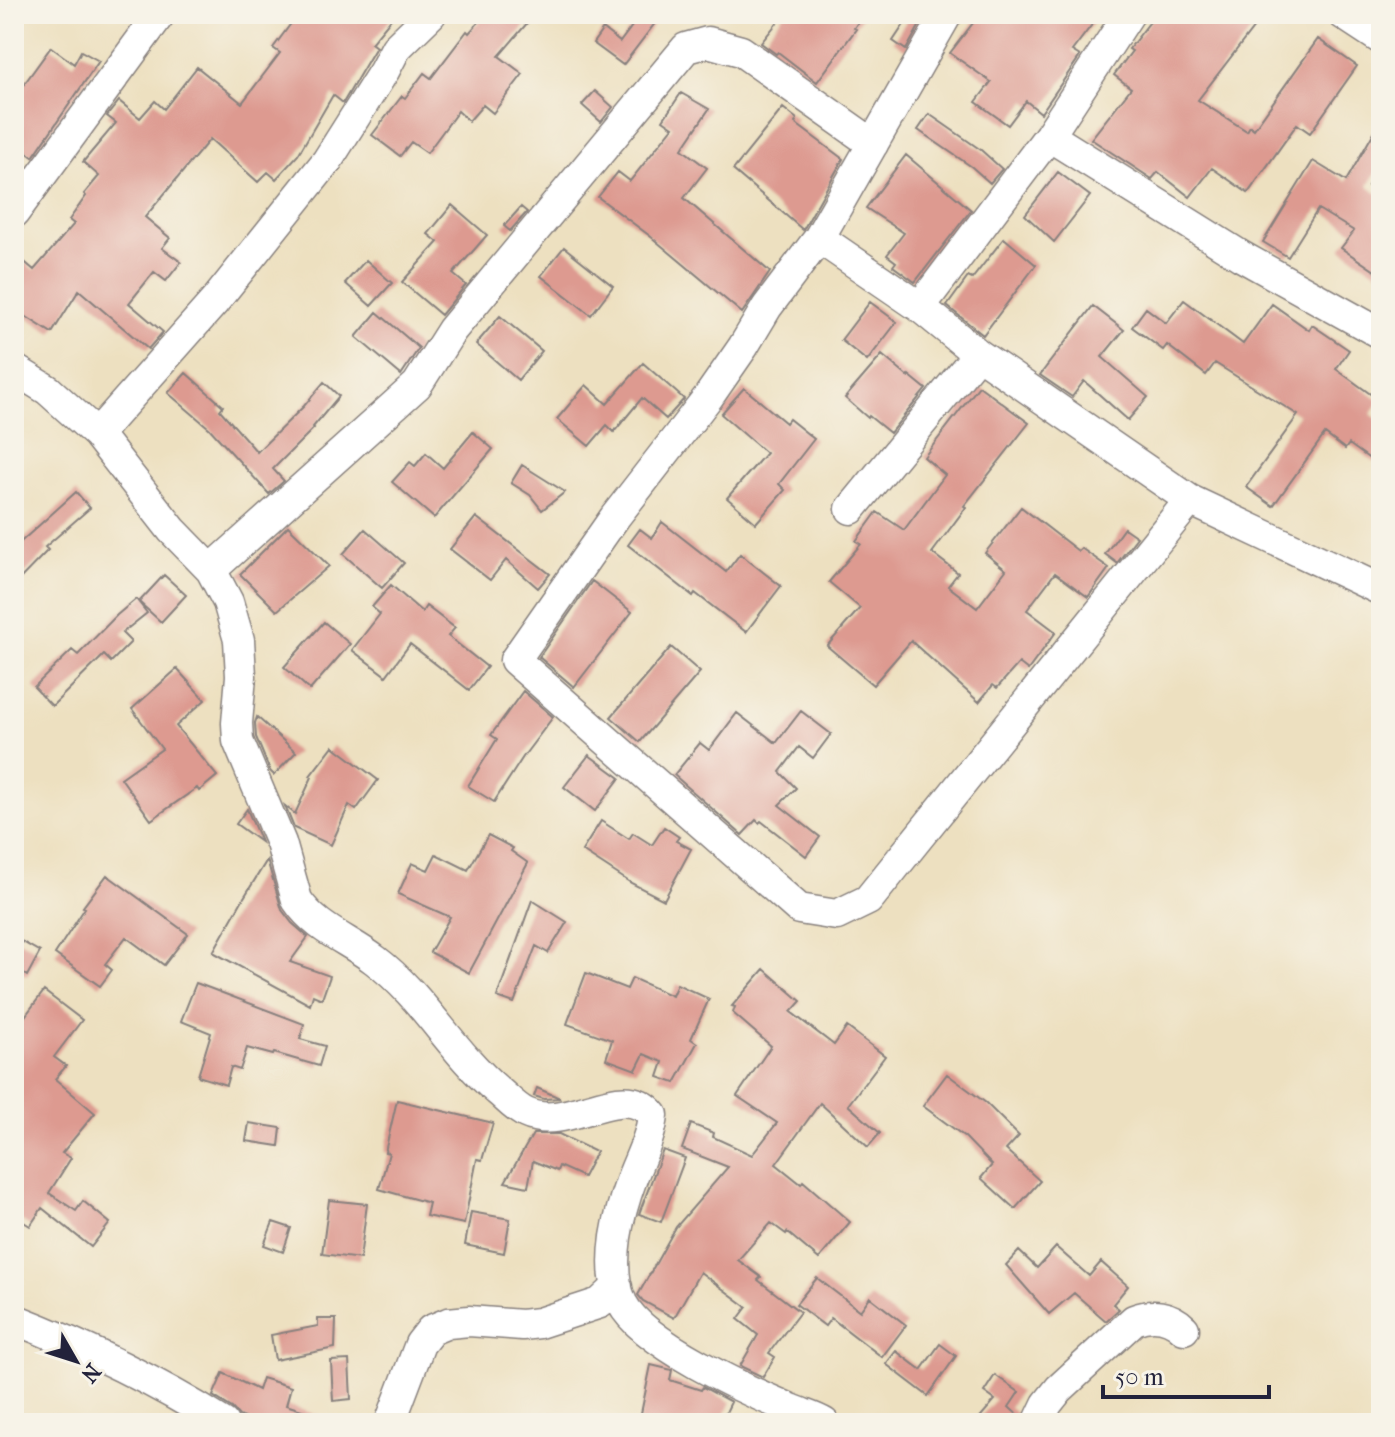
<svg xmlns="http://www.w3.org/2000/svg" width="1395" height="1437" font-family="'IM FELL French Canon',serif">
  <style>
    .building { fill: #dd9a90 }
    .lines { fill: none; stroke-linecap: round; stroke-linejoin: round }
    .minor-casing { stroke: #88817e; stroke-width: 33 }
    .minor { stroke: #fff; stroke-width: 30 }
  </style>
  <rect width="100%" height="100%" fill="#f7f3e8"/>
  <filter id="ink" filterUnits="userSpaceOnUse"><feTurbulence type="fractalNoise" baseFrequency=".0125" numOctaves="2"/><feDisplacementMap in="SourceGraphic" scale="16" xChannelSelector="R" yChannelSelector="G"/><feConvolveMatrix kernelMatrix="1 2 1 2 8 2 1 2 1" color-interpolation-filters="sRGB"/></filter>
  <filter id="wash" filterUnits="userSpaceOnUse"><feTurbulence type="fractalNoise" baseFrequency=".006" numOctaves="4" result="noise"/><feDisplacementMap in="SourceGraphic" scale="32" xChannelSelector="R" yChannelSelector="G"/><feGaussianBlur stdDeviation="1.8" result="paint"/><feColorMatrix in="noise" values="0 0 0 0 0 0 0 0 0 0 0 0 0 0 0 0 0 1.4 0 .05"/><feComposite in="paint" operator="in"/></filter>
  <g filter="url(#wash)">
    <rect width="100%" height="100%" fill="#ede0c0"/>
    <g id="blocks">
      <path class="building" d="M298,14H395L371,43L376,47L343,103L333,95L298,155L276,179L268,172L258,182L210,139L145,217L170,238L162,248L181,262L166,281L154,272L129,303L163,332L148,349L79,290L52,333L14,309V253L34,270L74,224L69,220L86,196L84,194L99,176L83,162L116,123L107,116L119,101L140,118L155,101L164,109L197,67L242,103L280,53L273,48Z
        M486,14H535L499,56L523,74L493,113L483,105L469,121L458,111L427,153L411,142L400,156L372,135L402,96L405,98L424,73L431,78L467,31L469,33Z
        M641,14H662L623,65L593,43L603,29L620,42Z
        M784,14H864L854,28L856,29L817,82L778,52L776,54L761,43Z
        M911,14H926L906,50L893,41Z
        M980,14H1100L1072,51L1080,56L1041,113L1026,101L1008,125L976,102L991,82L950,53Z
        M1156,14H1264L1198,100L1247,131L1250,126L1254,129L1318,39L1357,66L1310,133L1297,124L1248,193L1212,168L1190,197L1158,172L1152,179L1091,139L1131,88L1114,75L1132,51L1129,49Z
        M51,47L74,64L81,51L99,61L33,157L14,143V98Z
        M595,91L613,107L601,122L582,105Z
        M681,93L709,109L682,149L707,168L684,198L770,272L742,313L650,236L598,197L618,172L630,181L673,127L663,120Z
        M783,108L797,119L795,123L843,159L803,230L733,170Z
        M929,114L981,150L1002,169L990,183L972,167L918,130Z
        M1381,120V163L1368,186L1381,196V275L1341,248L1354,231L1318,209L1288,257L1263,242L1313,161L1346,181Z
        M906,155L971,210L915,282L893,266L896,262L887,255L904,233L866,208Z
        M1058,172L1090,196L1054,242L1025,215Z
        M452,205L487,235L453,274L466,285L441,315L402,282L438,242L428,234Z
        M521,207L527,212L510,231L504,226Z
        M1004,238L1036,265L983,335L947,306L968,277L972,279Z
        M564,247L613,286L591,315L541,276Z
        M366,260L392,283L371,306L345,283Z
        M1184,300L1243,344L1272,304L1309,330L1312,325L1349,350L1336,369L1380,401L1371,414L1381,422V467L1349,444L1345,449L1325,434L1273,506L1246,487L1298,415L1215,363L1206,375L1167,345L1163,350L1132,327L1146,308L1166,323Z
        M870,302L897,322L867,361L841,340Z
        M1093,306L1124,330L1102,357L1148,397L1128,420L1084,381L1072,397L1040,375Z
        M377,312L419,348L401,375L356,337Z
        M500,316L542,351L518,380L476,344Z
        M882,355L908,377L909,375L926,389L890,433L869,416L868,418L845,398Z
        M643,363L684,399L666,419L642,398L614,432L607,425L589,446L557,419L586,385L607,404Z
        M186,373L223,406L220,410L257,452L304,406L324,382L339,396L313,427L314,428L273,469L284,481L269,494L209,428L168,393Z
        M979,386L1029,423L964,506L966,507L932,553L958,573L948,586L977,608L1006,570L985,553L1021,507L1078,551L1081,548L1109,568L1088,597L1055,573L1027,610L1056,632L1028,670L1019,663L997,688L993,685L979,702L911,641L873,685L827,646L860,608L829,582L861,544L856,541L877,512L904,530L945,475L924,457Z
        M744,388L786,423L789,419L814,439L779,484L785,490L756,523L727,498L766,453L721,414Z
        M473,432L493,449L434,518L392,482L410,462L415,466L426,453L443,468Z
        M522,465L565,492L542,510L530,495L511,483Z
        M76,492L90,508L45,547L48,550L14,585V548Z
        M476,517L550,574L538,588L506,560L490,580L450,549Z
        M662,522L726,572L740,554L781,586L746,632L695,593L693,596L628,545L640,529L652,538Z
        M288,526L329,566L277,611L240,574Z
        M1124,528L1137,537L1117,563L1105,554Z
        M365,529L404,563L382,588L343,554Z
        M164,575L186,595L161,622L139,602Z
        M592,581L632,612L574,687L539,657Z
        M391,585L422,612L426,606L455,628L448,636L487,667L469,690L410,644L386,676L352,650L380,614L372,607Z
        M136,599L147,613L122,633L131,642L111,662L104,655L52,706L34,687L72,650L78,655L117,615Z
        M324,622L350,644L310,690L284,667Z
        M671,647L700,672L640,742L611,717Z
        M177,669L205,700L176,726L217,776L199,791L197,788L151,820L121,778L162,749L132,709Z
        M523,691L553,717L523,757L494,802L468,786L497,739L491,735Z
        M801,711L831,734L813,758L799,747L780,772L796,788L779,805L820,837L806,856L761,821L759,823L756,820L742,835L674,775L700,743L709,750L737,713L776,743Z
        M257,717L296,752L274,775L270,771L256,737L255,723Z
        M333,746L378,780L356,810L349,805L331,845L294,828L285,806L295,814L312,777L310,776Z
        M589,755L620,778L595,811L564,787Z
        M247,809L261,842L236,824Z
        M601,821L629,839L633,833L652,845L664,827L679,837L676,841L691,849L664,900L631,883L582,851Z
        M488,835L513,848L511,851L528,863L469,973L430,952L450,917L398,894L412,863L428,870L436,854L468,870Z
        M267,860L282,910L292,923L308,937L290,962L330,976L322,999L313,995L310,1005L213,952L243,899Z
        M107,875L188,934L164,965L126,937L105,964L112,970L100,986L55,954L85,908L83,907Z
        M532,900L567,922L548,953L536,946L514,1003L497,997Z
        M14,937L40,952L27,976L14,969Z
        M764,969L801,1001L791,1012L834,1045L847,1027L885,1056L848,1105L880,1133L868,1147L820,1103L776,1164L801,1184L803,1181L850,1222L819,1259L787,1232L786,1234L771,1223L738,1260L761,1277L758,1280L800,1312L769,1353L775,1357L763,1377L740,1366L758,1335L738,1319L747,1307L700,1272L674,1318L643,1301L638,1295L676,1227L728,1167L682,1149L691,1124L714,1133L713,1137L752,1155L777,1123L737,1096L771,1046L733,1013L735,1007L732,1006Z
        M586,973L627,989L632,978L672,996L677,984L709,999L691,1039L697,1043L675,1083L658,1077L663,1062L644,1054L636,1070L606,1059L612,1040L567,1024Z
        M196,983L304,1024L300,1039L325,1046L319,1066L274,1053L273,1055L247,1048L240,1070L231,1067L226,1085L198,1076L211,1033L181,1021Z
        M44,991L82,1020L54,1057L66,1066L55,1079L95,1113L62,1153L71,1158L49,1193L76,1211L83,1201L110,1223L91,1247L42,1208L30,1226L14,1216V1031Z
        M947,1074L986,1103L1019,1136L1006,1150L1040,1181L1015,1209L981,1178L992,1165L965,1137L923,1106Z
        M537,1088L560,1098L544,1099L534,1096Z
        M397,1100L493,1123L482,1160L477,1159L464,1224L426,1216L429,1203L379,1189L389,1153L385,1152Z
        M249,1123L281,1128L279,1146L246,1141Z
        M533,1134H559L596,1152L583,1177L559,1166L557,1171L533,1161L528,1187L505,1182Z
        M663,1150L685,1158L661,1222L639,1214Z
        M329,1200L367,1204L360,1259L322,1254Z
        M471,1212L510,1219L504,1253L465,1245Z
        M273,1222L291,1228L283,1252L264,1245Z
        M1056,1247L1089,1276L1101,1262L1128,1286L1113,1304L1119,1309L1106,1321L1074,1293L1049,1314L1006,1265L1019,1251L1037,1268Z
        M817,1278L860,1311L870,1297L906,1325L882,1357L831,1318L825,1326L796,1304Z
        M318,1319H336L335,1348L275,1360L271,1335L318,1326Z
        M940,1344L956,1356L928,1396L886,1364L896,1351L921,1370Z
        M349,1360L351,1399L333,1401L331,1361Z
        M651,1365L672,1370L670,1380L701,1390L703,1387L731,1402L721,1423H639Z
        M223,1373L258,1390L262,1378L291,1387L286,1405L330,1419V1423H255L239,1416L232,1408L213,1396Z
        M995,1375L1019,1392L1009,1407L1021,1418L1020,1423H975L995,1400L984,1392Z"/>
    </g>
  </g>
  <g filter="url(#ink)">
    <use href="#blocks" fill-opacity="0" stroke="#88817e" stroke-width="2"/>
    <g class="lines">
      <g class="minor-casing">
        <path id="minor" d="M947,14L819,238L767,307L743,347L709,396L615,517L515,660L799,909L837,915L868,900L1190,500
          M1343,14L1381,39
          M1049,136L1241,256L1381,334
          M14,213L160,14
          M819,238L920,307L978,354L1190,500L1381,590
          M920,307L1049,136L1129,14
          M14,369L48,390L97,434L172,530L211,570L228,602L239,640L241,676L237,723L238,741L281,843L297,900C316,929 349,940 375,960C423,996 451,1051 497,1090C506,1097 515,1108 526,1113C568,1133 623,1077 653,1115C651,1137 640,1157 632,1178C625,1197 619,1217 616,1237C613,1258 613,1284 622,1303C643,1344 748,1391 791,1409C802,1414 814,1417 824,1423
          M97,434L215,301L327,161L384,71L396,48L431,14
          M851,509L978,354
          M211,570L417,385L452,330L686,48L708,42L741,51L873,144
          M14,1319C86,1347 157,1382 223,1423
          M390,1423L420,1344L431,1330L448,1323L469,1321L522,1325L539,1323L600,1303L617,1287
          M1038,1423L1047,1404L1059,1389L1134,1320C1152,1313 1170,1315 1184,1329"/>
      </g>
      <use href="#minor" class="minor"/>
    </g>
  </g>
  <rect width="1395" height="1437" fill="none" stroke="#f7f3e8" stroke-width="48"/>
  <g transform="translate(76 1361) rotate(129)" stroke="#f7f3e8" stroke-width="6" paint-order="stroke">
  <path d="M0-6L14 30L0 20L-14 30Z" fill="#22223b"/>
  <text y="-12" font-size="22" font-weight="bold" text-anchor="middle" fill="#22223b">N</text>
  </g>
  <path d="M1103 1385v12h166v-12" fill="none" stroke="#22223b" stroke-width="4"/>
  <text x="1115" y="1385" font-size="24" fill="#22223b" stroke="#f7f3e8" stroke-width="6" paint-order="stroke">50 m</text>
</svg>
